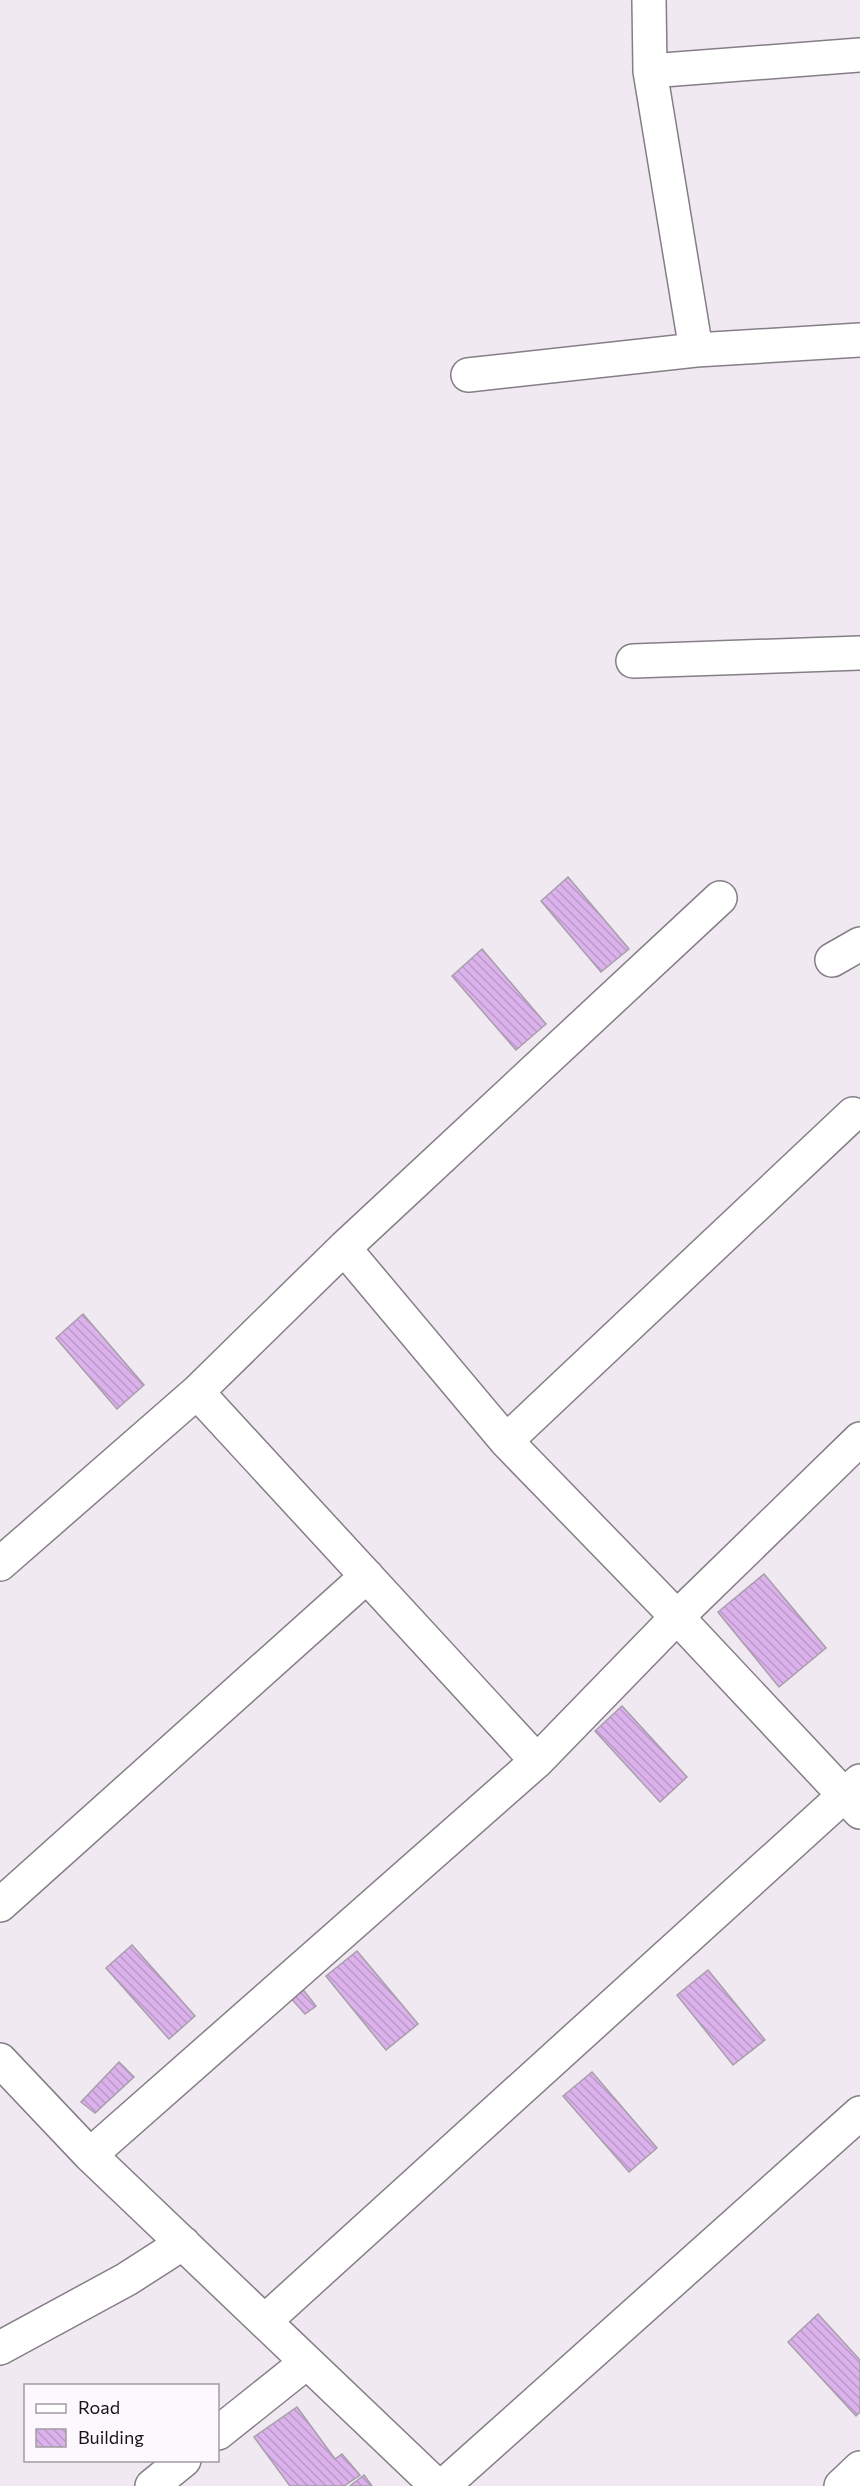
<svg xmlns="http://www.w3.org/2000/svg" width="860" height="2486" font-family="Commissioner,sans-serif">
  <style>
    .building { fill: url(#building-back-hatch); stroke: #a69fa8; stroke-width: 1.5 }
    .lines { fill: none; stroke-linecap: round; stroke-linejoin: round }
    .street-casing { stroke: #857e87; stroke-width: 36 }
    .street { stroke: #fff; stroke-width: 33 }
  </style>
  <defs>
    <pattern id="building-back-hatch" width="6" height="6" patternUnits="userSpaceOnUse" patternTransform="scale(1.5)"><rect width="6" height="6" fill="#dcb2ec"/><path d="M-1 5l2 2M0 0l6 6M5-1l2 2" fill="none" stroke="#bc98ca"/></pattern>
  </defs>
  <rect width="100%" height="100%" fill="#f1e9f2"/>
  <path class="building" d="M568,877L629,949L601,972L541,901Z
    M482,949L546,1024L516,1050L452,976Z
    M83,1314L144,1385L117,1409L56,1338Z
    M764,1574L826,1648L779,1687L718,1612Z
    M622,1706L687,1777L660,1802L595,1731Z
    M132,1945L195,2016L169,2039L106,1968Z
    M357,1951L418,2024L386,2050L326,1976Z
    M708,1970L765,2040L733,2065L677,1995Z
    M301,1987L316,2006L305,2014L289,1996Z
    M119,2062L134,2077L95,2113L81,2102Z
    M592,2072L657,2148L629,2172L563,2096Z
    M818,2314L860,2360V2412L856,2416L788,2342Z
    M297,2407L335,2459L342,2454L360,2475L344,2486H290L254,2437Z
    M364,2475L372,2486H350Z"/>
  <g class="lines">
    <g class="street-casing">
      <path id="street" d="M649,0L650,71L696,350
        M650,71L860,55
        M468,375L696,350L860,340
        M633,661L860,653
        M832,960L860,944
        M344,1248L506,1441L677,1617L860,1812
        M197,1392L537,1761
        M506,1441L853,1114
        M0,1564L197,1392L344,1248L720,898
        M0,1905L367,1576
        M0,2060L90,2155L437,2486
        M90,2155L537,1761L677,1617L860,1439
        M265,2321L860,1781
        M0,2348L127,2279L183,2243
        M218,2433L307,2362
        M152,2486L184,2460
        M443,2486L860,2113
        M841,2486L860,2468"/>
    </g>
    <use href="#street" class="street"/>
  </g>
  <rect x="24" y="2384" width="195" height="78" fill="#fdf7fe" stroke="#a19ca2" stroke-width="1.5"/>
  <rect x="36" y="2404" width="30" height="9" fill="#ffffff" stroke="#a19ca2" stroke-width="1.5"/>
  <text x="78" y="2414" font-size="18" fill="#161317">Road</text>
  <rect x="36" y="2429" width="30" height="18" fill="url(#building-back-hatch)" stroke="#a19ca2" stroke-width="1.5"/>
  <text x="78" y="2444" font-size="18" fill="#161317">Building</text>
</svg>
